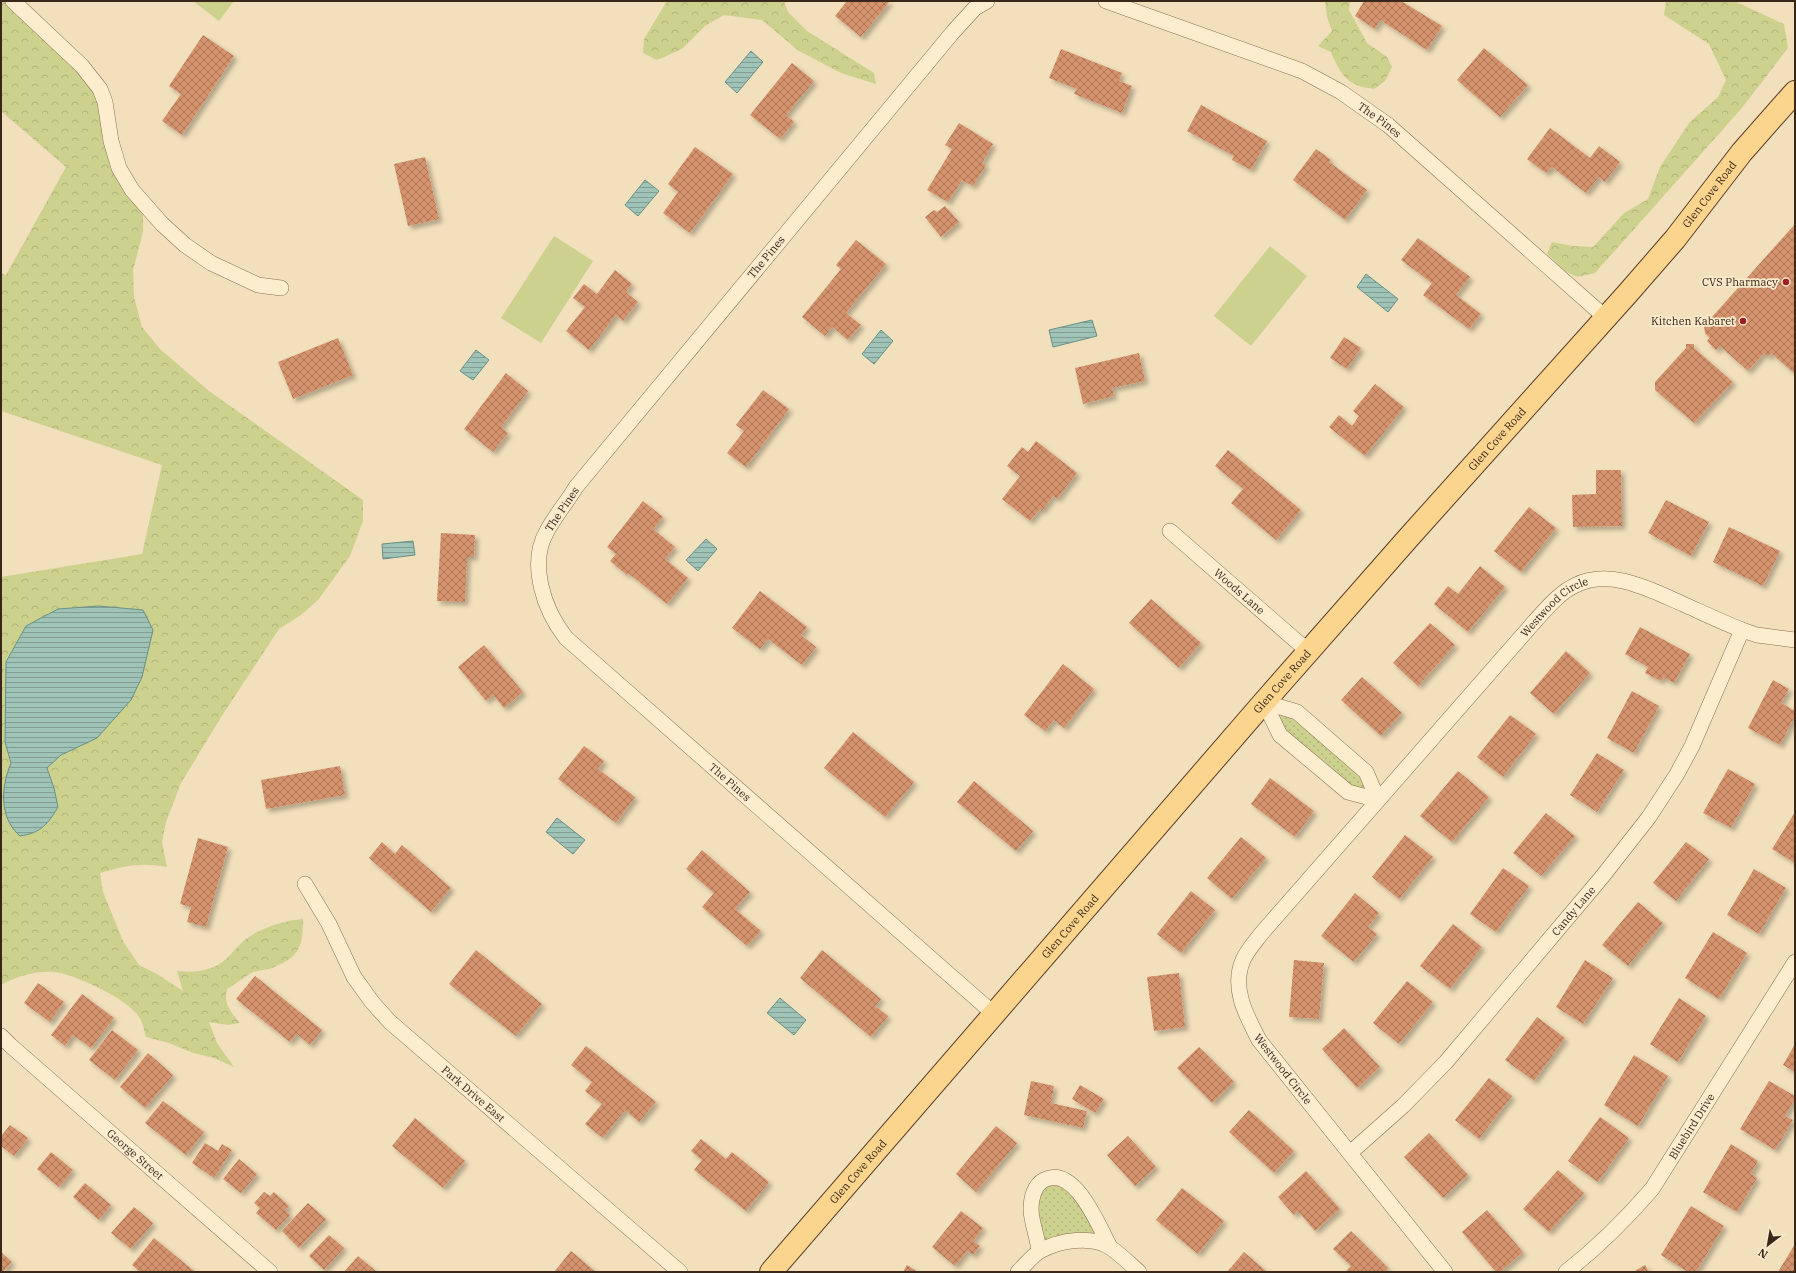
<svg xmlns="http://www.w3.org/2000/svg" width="1796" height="1273" font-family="'IBM Plex Serif',serif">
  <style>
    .grass { fill: url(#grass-dots) }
    .forest { fill: url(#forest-crowns) }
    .pitch { fill: #ccd18e }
    .water { fill: url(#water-rules); stroke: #679184 }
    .building { fill: url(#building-cross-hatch); filter: url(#shadow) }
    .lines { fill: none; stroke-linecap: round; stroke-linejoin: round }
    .minor-casing { stroke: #8b6e53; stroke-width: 16 }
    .primary-casing { stroke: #583c28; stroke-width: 24 }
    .minor { stroke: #fcedcf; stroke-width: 15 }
    .primary { stroke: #fbd48e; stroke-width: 22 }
    .poi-dot { fill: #a01d24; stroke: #f9eacc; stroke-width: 1.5 }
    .labels { text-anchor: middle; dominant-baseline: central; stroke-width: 3.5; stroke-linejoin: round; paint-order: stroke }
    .street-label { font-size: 11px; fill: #39271a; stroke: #f9eacc }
    .poi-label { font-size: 11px; fill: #39271a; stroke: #f9eacc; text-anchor: end }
  </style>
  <defs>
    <pattern id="grass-dots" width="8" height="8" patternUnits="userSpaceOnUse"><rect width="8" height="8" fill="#ccd18e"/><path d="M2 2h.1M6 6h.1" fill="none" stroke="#b0b37a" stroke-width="1.8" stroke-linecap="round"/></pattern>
    <pattern id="forest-crowns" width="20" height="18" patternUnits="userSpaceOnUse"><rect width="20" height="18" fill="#ccd18e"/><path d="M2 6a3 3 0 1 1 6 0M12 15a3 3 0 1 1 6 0" fill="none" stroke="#b0b37a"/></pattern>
    <pattern id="water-rules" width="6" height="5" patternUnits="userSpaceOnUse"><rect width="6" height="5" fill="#a0c3b7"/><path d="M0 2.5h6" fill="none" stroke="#839e94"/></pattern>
    <pattern id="building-cross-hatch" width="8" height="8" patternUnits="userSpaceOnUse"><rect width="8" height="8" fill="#d5936d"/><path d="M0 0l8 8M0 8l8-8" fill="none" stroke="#ae7859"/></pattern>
    <filter id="shadow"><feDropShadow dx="3.5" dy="3.5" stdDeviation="2" flood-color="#0004"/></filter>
  </defs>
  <rect width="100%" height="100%" fill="#f2dfbb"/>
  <path class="grass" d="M1264,702L1297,712L1366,772L1378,800L1348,792L1280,735Z
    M1039,1182L1073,1186L1099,1242L1039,1251L1034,1191Z"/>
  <path class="forest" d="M1,1H13L92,77L111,141L143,203V232L133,270L134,297L142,327L160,349L209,391L363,500V521L350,556L318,600L301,615L279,629L223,714L181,783L166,822L162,842L167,867C140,862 125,866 100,873L103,892L123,941L139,965L157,974L183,991L177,971C195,973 213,971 226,959C233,953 239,944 246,939C263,927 283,921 303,919C303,945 300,957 274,967C268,970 260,970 253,972C247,975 234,985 227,989C223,1004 231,1012 240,1023L228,1025L209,1022L217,1043L234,1067L214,1058L193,1053L169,1043L146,1037C144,1031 143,1022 139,1017C128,999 81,978 60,973C40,969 18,976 1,985V577L142,554L162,465L1,411V273L6,275L66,167L1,111Z
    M667,1H784L788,12L807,31L874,73L876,84L841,73L799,51L762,20L724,15L705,26L682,49L657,60L643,53L644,39Z
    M1325,1H1350L1349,10L1367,43L1387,57L1392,67L1385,81L1374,89C1347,86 1341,75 1331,52L1318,46L1332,31L1327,17Z
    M1666,1H1734L1784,24L1788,48L1741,109L1595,273L1577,277L1565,271L1547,254L1552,242L1573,246L1593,247L1624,213L1648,199L1660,167L1689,123L1718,97L1726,80L1709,44L1664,15Z"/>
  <path class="pitch" d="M193,1H234L219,21Z
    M554,236L593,261L541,343L501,318Z
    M1270,246L1307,276L1251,346L1214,316Z"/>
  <path class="water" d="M751,51L763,62L737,93L725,82Z
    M645,180L659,191L638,216L625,205Z
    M1366,274L1398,299L1388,312L1357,287Z
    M1092,320L1097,336L1053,347L1049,330Z
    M881,330L893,341L874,364L862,354Z
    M476,350L489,360L473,380L460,371Z
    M706,539L717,549L698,571L686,560Z
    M413,541L415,555L383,559L382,544Z
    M99,606L143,610L153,630L142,677L131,700L97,738L61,755L47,768L54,788L58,807C48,824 41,833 20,836C0,819 0,789 11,763L5,742L6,662L26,626L58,609Z
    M557,818L585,840L573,854L546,832Z
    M780,998L806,1020L794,1035L767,1013Z"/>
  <path class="building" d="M847,1H890L861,37L835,16Z
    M1364,1H1401L1442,26L1427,50L1380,20L1375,29L1355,16Z
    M203,35L234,56L182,135L162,121L181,94L169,86Z
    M1484,48L1528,85L1500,117L1457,80Z
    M1061,49L1122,73L1119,81L1132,86L1122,113L1074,94L1077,89L1049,78Z
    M792,63L814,81L786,115L794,122L780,139L750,115Z
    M1201,105L1267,141L1251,170L1232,160L1234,156L1187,131Z
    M959,123L993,144L982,163L986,165L973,186L962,180L948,202L927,190L952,149L945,145Z
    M1550,128L1590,158L1599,146L1620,162L1605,182L1599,177L1586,193L1552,167L1546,173L1527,159Z
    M695,147L733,174L690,233L663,213L678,192L668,184Z
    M1316,149L1331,160L1329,162L1367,190L1345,220L1293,180Z
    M425,157L439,219L408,226L394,164Z
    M945,206L959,222L941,237L925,217L934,210L937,212Z
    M1795,224V374L1771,353L1768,357L1764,353L1748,371L1720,346L1716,350L1707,341L1710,338L1705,333L1704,326Z
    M1418,238L1470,277L1456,295L1481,314L1469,329L1423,295L1432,283L1401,260Z
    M856,240L886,264L846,313L861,325L848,340L832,327L825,336L802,317L841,269L836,265Z
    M615,270L632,284L626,292L638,302L623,321L616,315L589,350L566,331L585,307L573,298L584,284L597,294Z
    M1344,337L1361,348L1347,369L1330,358Z
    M338,338L353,375L293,399L278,362Z
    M1686,344H1694V348L1733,382L1694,423L1655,390V382L1686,348Z
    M1139,353L1145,381L1112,388L1114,396L1083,404L1075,368Z
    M506,373L528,391L501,427L508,433L493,452L464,429Z
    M1375,384L1404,407L1365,456L1329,427L1339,415L1352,426L1359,416L1353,411Z
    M763,390L789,409L746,467L727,453L744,431L736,425Z
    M1036,441L1077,473L1057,499L1053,496L1042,511L1040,509L1030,521L1002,499L1020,476L1007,466L1022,447L1028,452Z
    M1228,450L1301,510L1276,540L1231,503L1243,489L1215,466Z
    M1596,470H1621L1622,526L1573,527L1572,495L1596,494Z
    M1666,500L1709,522L1691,556L1648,533Z
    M643,501L663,517L653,529L675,547L665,559L688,578L667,604L628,573L627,575L610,561L616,554L607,547Z
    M1529,507L1556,528L1521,572L1494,551Z
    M1729,527L1780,551L1763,586L1713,562Z
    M441,533L475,535L474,557H467L465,602L437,601Z
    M1480,566L1505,587L1468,632L1434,604L1448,586L1458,594Z
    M760,591L807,627L801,635L816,647L802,665L768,639L760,649L732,628Z
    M1151,599L1201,643L1179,668L1129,623Z
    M1430,623L1455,645L1418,686L1393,663Z
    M1640,627L1690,654L1674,683L1663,677L1661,681L1645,673L1648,667L1625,654Z
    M484,645L523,692L504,708L493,695L486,701L458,667Z
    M1566,651L1590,673L1554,714L1530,693Z
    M1063,664L1094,689L1064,728L1054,720L1045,731L1024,715Z
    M1362,677L1402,713L1381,736L1341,700Z
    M1773,680L1789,689L1781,703L1795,711V716L1780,745L1748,728Z
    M1632,691L1659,706L1634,753L1607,738Z
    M1510,715L1536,734L1503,777L1477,757Z
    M853,732L914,782L885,817L824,768Z
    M584,746L604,761L598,769L635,797L616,823L558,779Z
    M1597,753L1624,770L1597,812L1570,795Z
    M340,766L345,795L266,809L261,780Z
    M1728,769L1755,784L1731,828L1703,813Z
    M1458,771L1489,797L1452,842L1420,816Z
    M1270,778L1314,811L1295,837L1251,804Z
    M974,781L1033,831L1016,851L957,802Z
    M1795,812V863L1772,849Z
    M1546,813L1575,836L1541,876L1513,853Z
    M1405,835L1433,857L1399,899L1372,877Z
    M1241,837L1266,858L1232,899L1207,878Z
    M198,838L228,847L206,927L187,922L191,907L180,904Z
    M382,842L395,854L402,845L451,888L431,912L369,858Z
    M1686,842L1709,859L1676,901L1653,883Z
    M702,850L750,892L735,909L761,931L747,946L702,907L714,893L686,869Z
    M1503,868L1529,886L1496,932L1470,914Z
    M1754,869L1786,888L1759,934L1727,915Z
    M1191,891L1215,910L1181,953L1157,934Z
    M1355,893L1379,913L1368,927L1377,934L1354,962L1321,936Z
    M1638,902L1663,923L1628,966L1602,945Z
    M1453,924L1482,947L1450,989L1420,966Z
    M1713,932L1747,953L1719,999L1685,978Z
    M476,950L542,1004L516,1036L449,984Z
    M822,950L881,999L875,1006L888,1016L871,1037L800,978Z
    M1294,960L1324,963L1319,1019L1289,1017Z
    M1585,960L1613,978L1583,1024L1556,1007Z
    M1179,973L1185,1027L1154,1031L1147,977Z
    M255,976L322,1030L310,1045L297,1034L290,1042L236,999Z
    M1407,981L1433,1002L1399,1044L1373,1023Z
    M38,983L64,1002L50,1022L24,1003Z
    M82,994L114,1018L91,1048L73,1035L65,1046L51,1035Z
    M1679,998L1706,1016L1678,1062L1650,1044Z
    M1537,1017L1565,1038L1534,1081L1505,1060Z
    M1344,1028L1380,1067L1357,1088L1322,1049Z
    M112,1030L138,1050L115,1080L89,1060Z
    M1795,1044V1072L1783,1065Z
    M586,1046L656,1102L639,1122L625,1110L603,1138L585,1124L602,1104L585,1091L592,1082L571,1065Z
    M1199,1047L1234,1082L1212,1103L1177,1068Z
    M148,1053L173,1075L145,1108L120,1087Z
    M1634,1055L1668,1076L1638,1126L1604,1105Z
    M1489,1078L1512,1096L1479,1139L1455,1120Z
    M1031,1081L1054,1086L1051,1103L1087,1111L1083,1128L1024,1115Z
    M1769,1081L1795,1096V1099L1785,1116L1793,1120L1775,1150L1740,1129Z
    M1080,1085L1104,1099L1095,1113L1072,1099Z
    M163,1101L204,1132L186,1155L145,1123Z
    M1249,1110L1294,1151L1274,1173L1229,1132Z
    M1600,1117L1629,1138L1598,1182L1568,1161Z
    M415,1118L465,1161L443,1188L392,1146Z
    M10,1125L28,1138L14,1156L1,1146V1134L2,1135Z
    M996,1126L1017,1143L976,1192L956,1174Z
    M1429,1133L1468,1175L1443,1198L1404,1157Z
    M1128,1136L1156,1167L1135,1186L1107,1155Z
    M701,1139L726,1159L732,1152L769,1182L746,1211L694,1170L702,1160L691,1151Z
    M205,1143L218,1151L222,1144L232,1150L214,1178L192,1163Z
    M1731,1144L1758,1161L1751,1174L1757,1178L1737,1212L1703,1192Z
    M51,1152L73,1170L59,1187L37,1169Z
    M239,1159L257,1174L241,1193L223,1179Z
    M1558,1170L1584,1193L1549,1232L1523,1209Z
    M1306,1171L1340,1209L1315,1231L1298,1211L1294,1215L1278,1197Z
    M85,1183L111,1205L99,1220L73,1197Z
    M1182,1188L1224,1221L1198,1254L1156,1220Z
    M264,1192L270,1196L274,1192L289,1206L285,1210L290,1215L276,1230L256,1213L260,1208L254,1203Z
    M308,1203L326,1219L299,1248L282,1231Z
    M1691,1206L1724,1226L1696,1272H1688L1661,1255Z
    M134,1207L153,1223L131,1249L111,1233Z
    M1487,1210L1523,1252L1500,1272H1496L1462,1232Z
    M961,1211L983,1228L973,1241L980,1246L973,1255L967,1251L955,1266L932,1247Z
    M1351,1231L1388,1268L1384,1272H1345L1351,1266L1333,1249Z
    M329,1235L344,1248L324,1270L309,1256Z
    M154,1238L194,1271L193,1272H140L132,1265Z
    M1795,1244V1272H1778Z
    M571,1251L596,1272H554Z
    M1,1252L12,1262L3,1272H1Z
    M1244,1252L1267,1272H1227Z
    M358,1256L377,1272H344Z
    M907,1265L918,1272H903Z
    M1645,1265L1649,1272H1633Z"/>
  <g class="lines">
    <g class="minor-casing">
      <g id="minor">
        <path d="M13,1L82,66L100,89L105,102L111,141L119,168L132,190L162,224L185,245L211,263L258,285L281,288"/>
        <path id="s1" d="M987,1L975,8L953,32L576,487C567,502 555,516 547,531C528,564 544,610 566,638L994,1014"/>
        <path id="s2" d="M1106,1L1302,71L1341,92L1388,125L1606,318"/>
        <path id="s3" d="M1170,531L1309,652"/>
        <path d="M1264,702L1297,712L1366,772L1378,800L1348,792L1280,735Z"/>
        <path id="s4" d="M305,884L329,924L354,977L372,1002L390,1022L680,1272"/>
        <path id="s5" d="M1,1036L11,1046L270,1272"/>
        <path id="s6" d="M1350,1153L1403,1106L1446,1062L1602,877L1649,817L1677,774L1692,746L1742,630"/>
        <path d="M1039,1251C1038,1238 1031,1222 1031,1209C1031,1199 1034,1185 1044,1180C1075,1164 1099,1227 1110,1247"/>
        <path d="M1018,1272C1025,1265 1032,1256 1040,1251C1060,1240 1092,1235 1111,1248C1121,1255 1130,1264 1139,1272"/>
        <path id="s7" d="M1445,1272L1259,1040C1246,1015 1231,988 1243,960C1247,951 1255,942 1261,934L1535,621C1547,608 1560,592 1576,585C1611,568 1651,590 1683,604C1703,613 1722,622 1742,630L1757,635L1795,640"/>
        <path id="s8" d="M1566,1272C1598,1247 1626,1219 1652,1189L1795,962"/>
      </g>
    </g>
    <g class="primary-casing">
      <g id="primary">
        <path id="s9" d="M771,1272L1264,702L1410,536L1628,293L1675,239L1742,152L1795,92"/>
      </g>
    </g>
    <use href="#minor" class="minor"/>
    <use href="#primary" class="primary"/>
  </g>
  <g class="poi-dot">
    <circle cx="1786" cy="282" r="4"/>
    <circle cx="1743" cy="321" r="4"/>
  </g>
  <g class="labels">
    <g class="street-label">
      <text stroke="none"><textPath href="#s2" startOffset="300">The Pines</textPath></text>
      <text stroke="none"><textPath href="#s9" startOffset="1429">Glen Cove Road</textPath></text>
      <text transform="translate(766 257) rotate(-50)">The Pines</text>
      <text stroke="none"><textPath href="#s9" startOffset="1105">Glen Cove Road</textPath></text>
      <text transform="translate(562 509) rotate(-56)">The Pines</text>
      <text stroke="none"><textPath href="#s3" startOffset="92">Woods Lane</textPath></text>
      <text stroke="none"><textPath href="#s7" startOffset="854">Westwood Circle</textPath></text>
      <text stroke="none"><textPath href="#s9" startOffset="781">Glen Cove Road</textPath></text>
      <text stroke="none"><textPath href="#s1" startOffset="1023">The Pines</textPath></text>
      <text stroke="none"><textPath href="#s6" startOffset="330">Candy Lane</textPath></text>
      <text stroke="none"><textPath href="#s9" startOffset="457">Glen Cove Road</textPath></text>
      <text transform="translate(1283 1069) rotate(52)">Westwood Circle</text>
      <text stroke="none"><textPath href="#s4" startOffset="273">Park Drive East</textPath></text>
      <text stroke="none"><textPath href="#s8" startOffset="194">Bluebird Drive</textPath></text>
      <text stroke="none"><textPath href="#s5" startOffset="179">George Street</textPath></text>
      <text stroke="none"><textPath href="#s9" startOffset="133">Glen Cove Road</textPath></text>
    </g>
    <g class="poi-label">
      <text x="1778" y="282">CVS Pharmacy</text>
      <text x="1735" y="321">Kitchen Kabaret</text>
    </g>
  </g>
  <rect width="1796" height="1273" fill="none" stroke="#39271a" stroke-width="4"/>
  <g transform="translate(1768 1245) rotate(211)" stroke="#f9eacc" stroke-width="3" paint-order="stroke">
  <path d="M0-3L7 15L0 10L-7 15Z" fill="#39271a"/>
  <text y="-6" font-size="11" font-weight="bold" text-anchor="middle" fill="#39271a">N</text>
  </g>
</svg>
